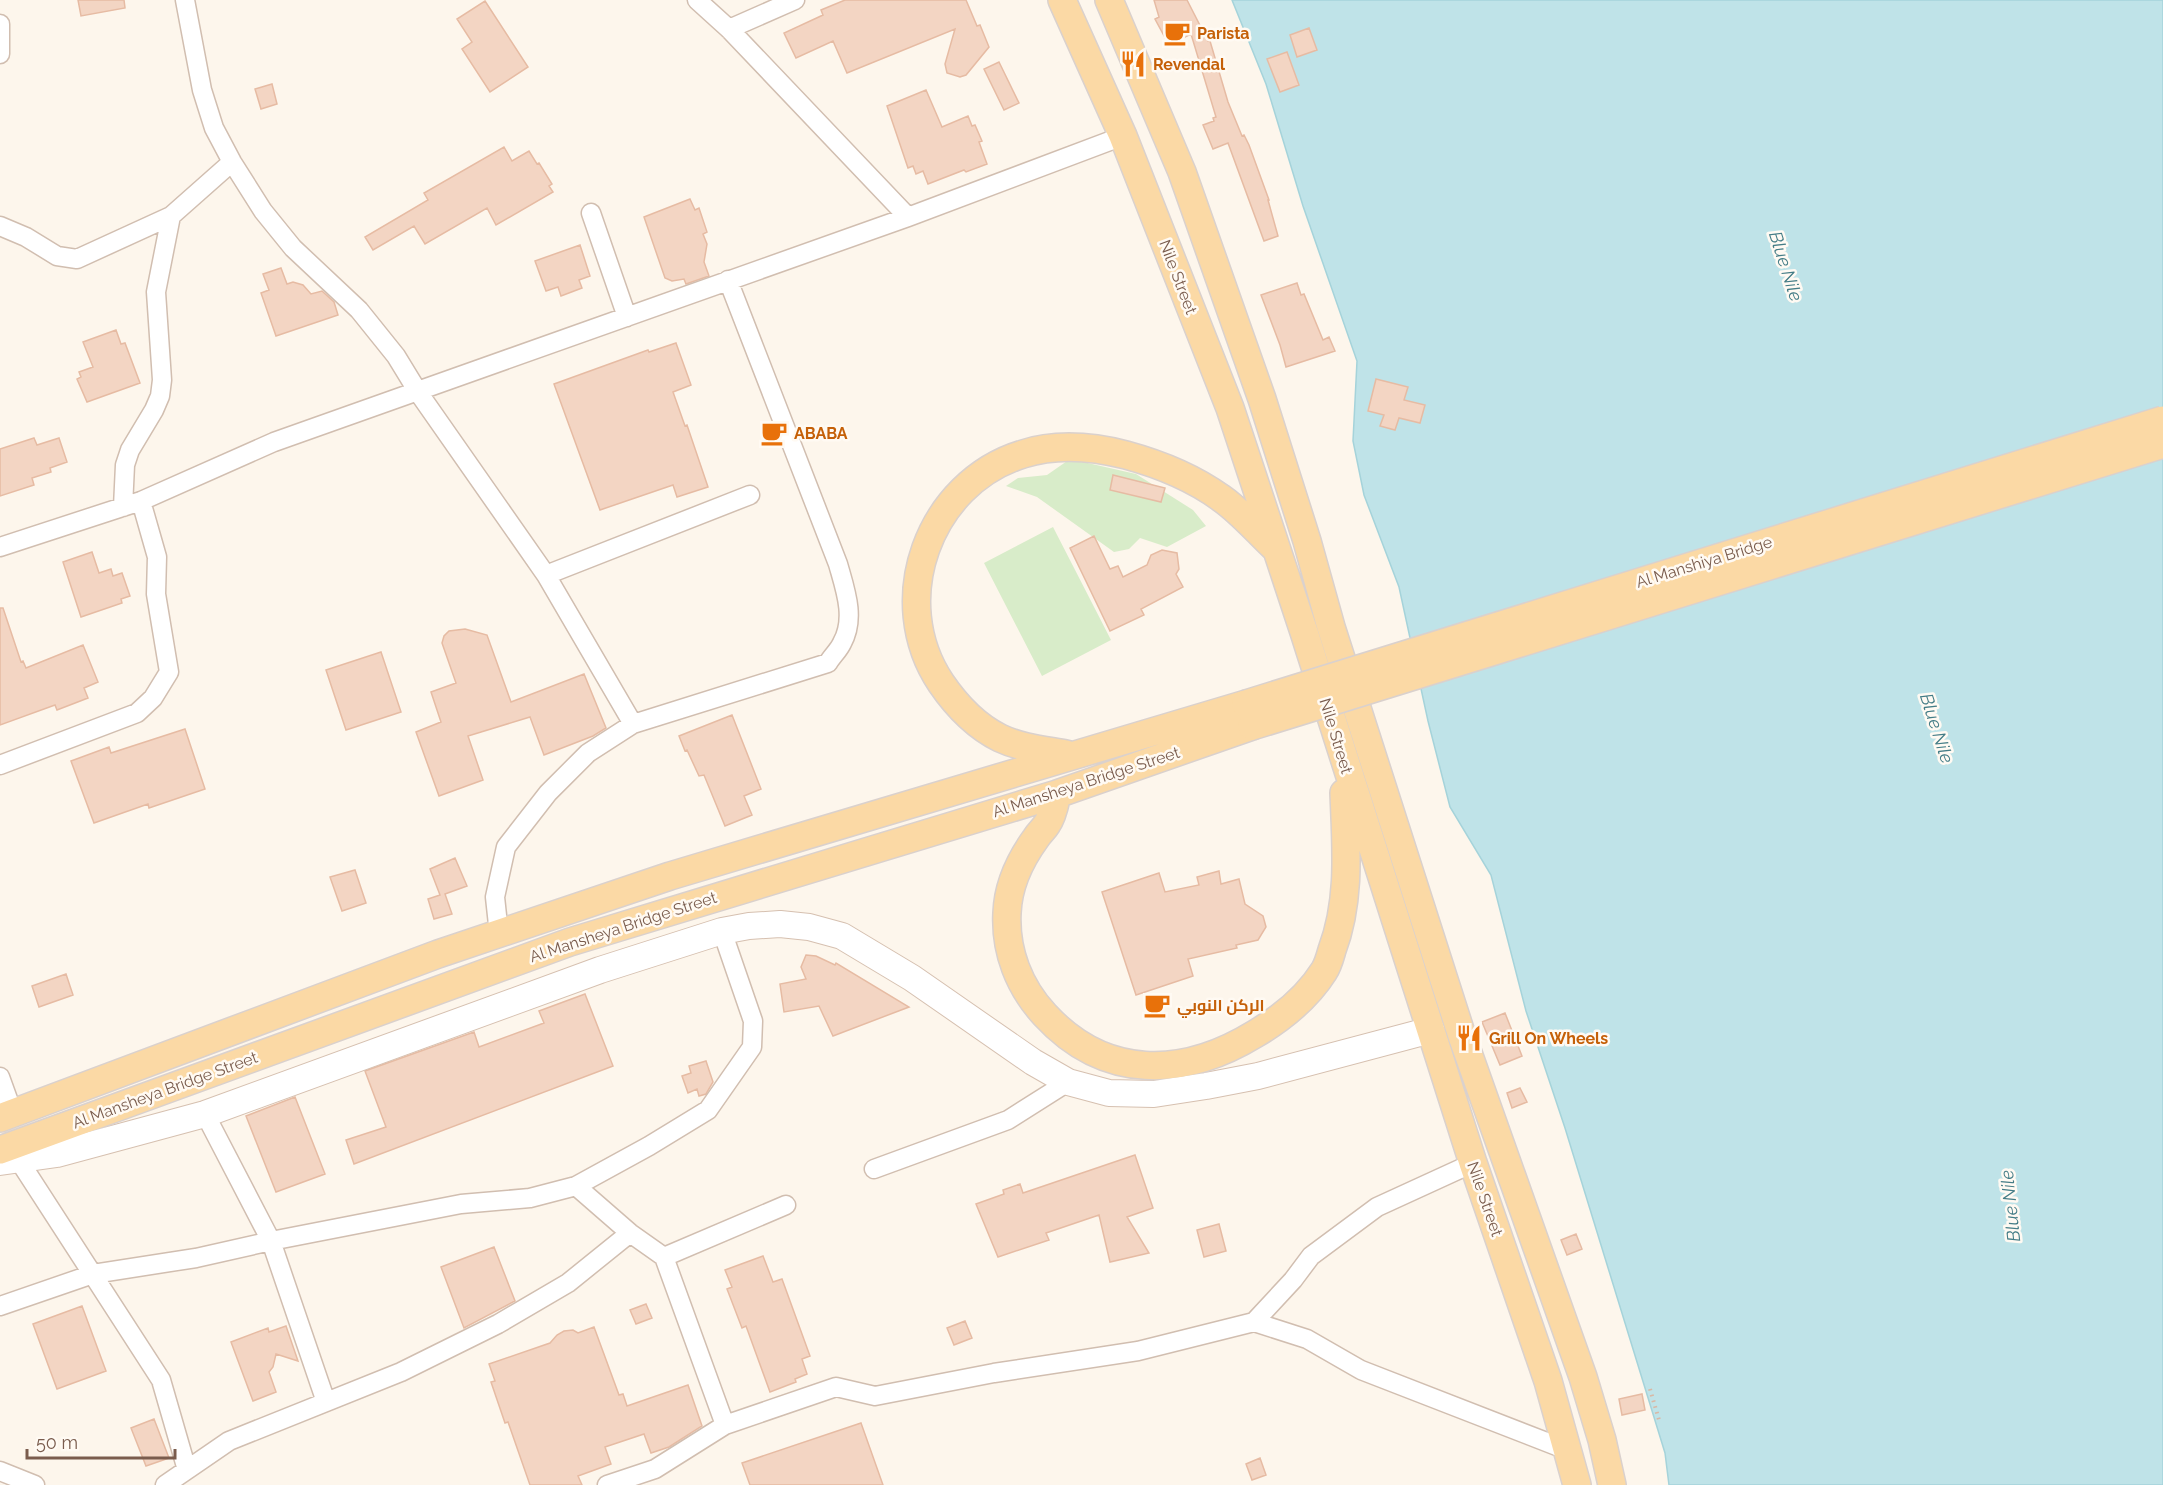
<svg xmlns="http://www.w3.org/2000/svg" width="2163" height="1485" font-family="Raleway,Cairo,sans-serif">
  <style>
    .green { fill: #d8ecc9 }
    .water { fill: #bfe3e8; stroke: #a5d3da; stroke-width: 1.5 }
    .building { fill: #f3d5c3; stroke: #e6bba3; stroke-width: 1.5 }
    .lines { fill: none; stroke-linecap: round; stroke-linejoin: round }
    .street-casing { stroke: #d1beb0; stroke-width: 21 }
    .secondary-casing { stroke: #d6c0b0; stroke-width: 28 }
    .primary-casing { stroke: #dad1cd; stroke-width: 30 }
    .path { stroke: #d9b8a5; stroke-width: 4; stroke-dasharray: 1.5 4.5; stroke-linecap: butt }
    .street { stroke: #fff; stroke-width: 18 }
    .secondary { stroke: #fff; stroke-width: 26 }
    .primary { stroke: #fbd9a5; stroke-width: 27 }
    .primary-bridge-casing { stroke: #dad1cd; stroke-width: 30; stroke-linecap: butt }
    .primary-bridge { stroke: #fbd9a5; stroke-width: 27 }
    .labels { text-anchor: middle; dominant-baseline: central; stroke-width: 5; stroke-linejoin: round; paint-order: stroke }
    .food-label { font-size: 16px; font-weight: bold; fill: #c56008; stroke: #fffaf3; text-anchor: start }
    .street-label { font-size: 16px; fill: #7a5c4d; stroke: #fffaf3 }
    .water-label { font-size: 18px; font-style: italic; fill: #437c86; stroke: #fffaf3 }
  </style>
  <rect width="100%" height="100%" fill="#fdf6ec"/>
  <path class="green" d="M1070,459L1136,474L1193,510L1206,526L1167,547L1140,538L1129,549L1114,552L1037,497L1006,486L1018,478L1047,475Z
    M1053,527L1111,640L1042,676L984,563Z"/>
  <path class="water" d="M1232,0H2163V1485H1669L1665,1453L1565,1128L1526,1011L1491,875L1450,807L1428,721L1399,587L1364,495L1353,441L1357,361L1303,206L1266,84Z"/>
  <path class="building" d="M78,0H124L125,8L81,16Z
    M845,0H966L977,26L980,25L989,47L966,75L960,77L947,73L945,64L955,29L847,73L833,41L796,58L784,33L823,15L821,10Z
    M1154,0H1187L1208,41H1210L1228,102L1242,136L1244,135L1249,145L1269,200H1268L1278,236L1264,241L1228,143L1213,149L1203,125L1214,121L1213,118L1216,117L1191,34L1169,45L1155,19L1159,17Z
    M485,1L528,67L490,92L462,49L472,42L457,19Z
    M1309,28L1317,50L1297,57L1290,35Z
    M1287,52L1299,85L1280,92L1267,59Z
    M999,62L1019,103L1004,110L984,69Z
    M272,84L277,104L261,109L255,89Z
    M926,90L942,127L968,116L972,126L975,125L982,141L979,142L987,164L966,172L964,170L928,184L923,171L916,174L913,166L908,168L887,106Z
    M504,147L512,161L529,151L537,164L539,163L552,184L549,186L553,192L496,225L487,208L425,244L414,226L373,250L365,237L428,200L424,193Z
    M690,199L695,210L699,208L707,232L703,234L707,244L704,262L709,276L686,284L684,279L672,281L665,278L644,217Z
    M580,245L590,276L579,280L582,288L561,296L558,287L546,291L535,261Z
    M281,268L287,284L293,282L303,285L311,294L322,291L334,302L338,315L276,336L261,293L269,290L263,274Z
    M1297,283L1301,295L1304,294L1323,340L1329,337L1335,351L1286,367L1280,345L1261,295Z
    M116,330L121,344L125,343L140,383L87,402L77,379L81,377L79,372L93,367L83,342Z
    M676,343L691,385L673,392L685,426L687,425L708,487L677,497L673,485L600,510L554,384L648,350L649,352Z
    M1376,379L1408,387L1404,400L1425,405L1420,423L1399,418L1395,430L1380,426L1384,415L1368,411Z
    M34,438L37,445L59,438L67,462L50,468L51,472L32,478L34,485L0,496V449Z
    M1113,475L1165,488L1161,502L1110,490Z
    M1094,536L1110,569L1118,566L1123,577L1147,565L1151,555L1162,550L1177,553L1179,569L1176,574L1183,587L1141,609L1144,615L1110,631L1070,548Z
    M92,552L99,573L111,569L113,576L122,573L130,596L121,599L122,603L81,617L63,562Z
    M0,608H3L21,662L23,661L26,668L83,645L98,682L84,688L88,698L57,710L55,705L0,725Z
    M465,629L487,635L511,702L584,674L606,728L593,736L544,755L530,717L468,736L483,780L439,796L416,732L441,722L431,692L456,683L442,643L444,636L449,631Z
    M381,652L401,712L346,730L326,670Z
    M732,715L761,789L744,796L752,815L725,826L704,775L699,776L687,750L685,751L679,736Z
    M185,729L205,789L149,808L148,804L94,823L71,761L109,747L111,753Z
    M455,858L467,886L445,894L452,914L434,919L428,899L440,895L430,869Z
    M355,870L366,903L342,911L330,877Z
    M1219,871L1221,884L1239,879L1245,904L1263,916L1266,927L1258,940L1236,945L1237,948L1188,959L1193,976L1136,995L1102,892L1159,873L1165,892L1199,885L1197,877Z
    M806,955L816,956L835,965L836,963L909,1007L833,1036L819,1006L784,1012L780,984L806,979L801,967Z
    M66,974L73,995L39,1007L32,986Z
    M585,994L613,1066L354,1164L346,1140L386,1127L365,1071L474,1032L479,1047L544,1023L539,1011Z
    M1505,1013L1522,1056L1500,1065L1482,1022Z
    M706,1061L713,1082L706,1094L699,1096L697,1089L688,1093L682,1076L691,1073L689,1066Z
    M1520,1088L1527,1102L1512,1108L1507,1093Z
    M295,1097L325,1174L276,1192L246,1116Z
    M1135,1155L1153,1208L1127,1217L1149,1253L1110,1262L1099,1215L1046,1233L1049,1240L998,1257L976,1204L1004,1194L1003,1190L1020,1184L1023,1193Z
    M1219,1224L1226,1251L1204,1257L1197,1230Z
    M1576,1234L1582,1249L1567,1255L1561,1240Z
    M494,1247L515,1301L464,1328L441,1267Z
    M763,1256L773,1282L782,1279L810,1356L802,1359L807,1374L795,1379L796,1382L770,1392L746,1326L742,1328L727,1289L732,1287L725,1270Z
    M646,1304L652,1318L636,1324L630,1310Z
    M82,1306L106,1371L57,1389L33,1324Z
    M965,1321L972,1338L954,1345L947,1328Z
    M286,1326L298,1361L276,1354L273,1367L269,1372L276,1392L253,1401L231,1342L268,1328L269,1332Z
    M594,1327L619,1395L623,1394L627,1406L688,1385L702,1426L669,1447L651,1453L644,1434L605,1447L611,1464L578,1476L582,1485H530L508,1422L505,1423L491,1382L495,1381L489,1364L550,1343L557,1335L564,1331L573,1330L578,1333Z
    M1642,1394L1645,1410L1622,1415L1619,1399Z
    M154,1419L169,1458L146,1466L131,1428Z
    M861,1423L883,1485H750L742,1463Z
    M1260,1458L1266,1475L1252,1480L1246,1464Z"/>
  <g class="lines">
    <g class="street-casing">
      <path id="street" d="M185,0L202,90L214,128L232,162L263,211L293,248L359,310L396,356L418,392L546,575L633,724L588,753L548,793L506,847L495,897L499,934
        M697,0L729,29L908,217
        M0,24V54
        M729,29L795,0
        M591,213L627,317
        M0,226L26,237L57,256L77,259L171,216L232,162
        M123,507L125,465L130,450L154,410L160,396L162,380L156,292L171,216
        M0,547L141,501L274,442L908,217L1123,136
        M546,575L750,495
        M633,724L828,663C832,656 839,650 842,643C856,618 845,589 838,564L728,280
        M0,765L137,713L153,698L169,672L156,594L157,557L141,501
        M0,1077L13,1113
        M205,1114L271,1241L326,1402
        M18,1159L161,1380L187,1470
        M874,1169L1008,1120L1068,1082
        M576,1186L630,1233L664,1257L725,1425
        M664,1257L786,1205
        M0,1306L93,1274L196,1258L271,1241L461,1204L530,1198L576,1186L649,1146L708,1110L752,1047L753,1021L722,931
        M1254,1322L1307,1339L1361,1370L1567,1450
        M0,1471L35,1485
        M165,1485L229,1441L401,1372L498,1324L568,1283L630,1233
        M607,1485L655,1469L725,1425L836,1387L875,1396L994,1373L1138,1351L1254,1322L1293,1280L1311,1256L1377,1207L1473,1163"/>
    </g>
    <g class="secondary-casing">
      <path id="secondary" d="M0,1162L57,1154L205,1114L600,970L722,931L749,926L780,924L809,927L842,936L912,978L1033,1062L1068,1082L1109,1093L1154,1094L1206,1086L1258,1076L1431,1030"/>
    </g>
    <g class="primary-casing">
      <path id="primary" d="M1062,0L1123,136L1230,408L1304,632L1473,1163L1548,1381L1577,1485
        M1109,0L1182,172L1262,399L1307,541L1331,627L1462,1036L1583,1377L1602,1440L1612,1485
        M1066,754C1043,750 1021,748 1000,738C976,726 956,705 941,683C886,601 928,483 1023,454C1057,443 1091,446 1126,455C1159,464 1192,477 1221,498C1240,511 1257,531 1274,547
        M1057,794C1055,803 1053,816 1047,824C1044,829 1039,833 1036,838C1020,860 1008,885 1007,913C1005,951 1019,987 1045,1015C1105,1080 1183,1078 1255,1034C1282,1018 1307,998 1324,971C1328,965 1330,957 1332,950C1351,900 1346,846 1344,793
        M0,1118L438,954L670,876L1246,704
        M0,1150L570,942L1057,794L1252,726"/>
    </g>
    <path class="path" d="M1650,1389L1659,1420"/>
    <use href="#street" class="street"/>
    <use href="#secondary" class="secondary"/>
    <use href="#primary" class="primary"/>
    <g class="primary-bridge-casing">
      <path id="primary-bridge" d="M1246,704L2163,420
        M1252,726L2163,444"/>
    </g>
    <use href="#primary-bridge" class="primary-bridge"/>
  </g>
  <defs>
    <g id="cafe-bare" transform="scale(2.07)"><path d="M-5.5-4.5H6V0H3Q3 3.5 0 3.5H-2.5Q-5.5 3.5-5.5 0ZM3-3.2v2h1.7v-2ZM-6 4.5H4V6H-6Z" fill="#e8710a" stroke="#fffaf3" stroke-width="2.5" paint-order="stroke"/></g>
    <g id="restaurant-bare" transform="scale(2.07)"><path d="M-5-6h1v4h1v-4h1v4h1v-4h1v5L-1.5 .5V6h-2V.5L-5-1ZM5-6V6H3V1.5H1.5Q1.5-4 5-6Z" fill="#e8710a" stroke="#fffaf3" stroke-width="2.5" paint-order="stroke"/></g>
  </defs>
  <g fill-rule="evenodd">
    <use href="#cafe-bare" x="1177" y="33"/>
    <use href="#restaurant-bare" x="1133" y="64"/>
    <use href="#cafe-bare" x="774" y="433"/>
    <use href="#cafe-bare" x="1157" y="1005"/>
    <use href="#restaurant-bare" x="1469" y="1038"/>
  </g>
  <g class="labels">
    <g class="food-label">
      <text x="1197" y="33">Parista</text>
      <text x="1153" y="64">Revendal</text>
      <text x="794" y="433">ABABA</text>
      <text x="1177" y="1005">الركن النوبي</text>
      <text x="1489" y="1038">Grill On Wheels</text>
    </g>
    <g class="street-label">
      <text transform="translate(1178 277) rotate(69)">Nile Street</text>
      <text transform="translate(1704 562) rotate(-17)">Al Manshiya Bridge</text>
      <text transform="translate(1336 736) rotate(73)">Nile Street</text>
      <text transform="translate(1086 782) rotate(-18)">Al Mansheya Bridge Street</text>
      <text transform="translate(623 927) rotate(-18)">Al Mansheya Bridge Street</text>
      <text transform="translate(165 1090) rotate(-20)">Al Mansheya Bridge Street</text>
      <text transform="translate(1485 1199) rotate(71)">Nile Street</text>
    </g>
    <g class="water-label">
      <text transform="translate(1786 266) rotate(72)">Blue Nile</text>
      <text transform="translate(1937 728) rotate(72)">Blue Nile</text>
      <text transform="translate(2010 1206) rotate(-96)">Blue Nile</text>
    </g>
  </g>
  <path d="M27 1449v9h148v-9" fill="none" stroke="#7a5c4d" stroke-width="3"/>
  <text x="36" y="1449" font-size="18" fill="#7a5c4d" stroke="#fffaf3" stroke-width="4.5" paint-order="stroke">50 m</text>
</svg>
